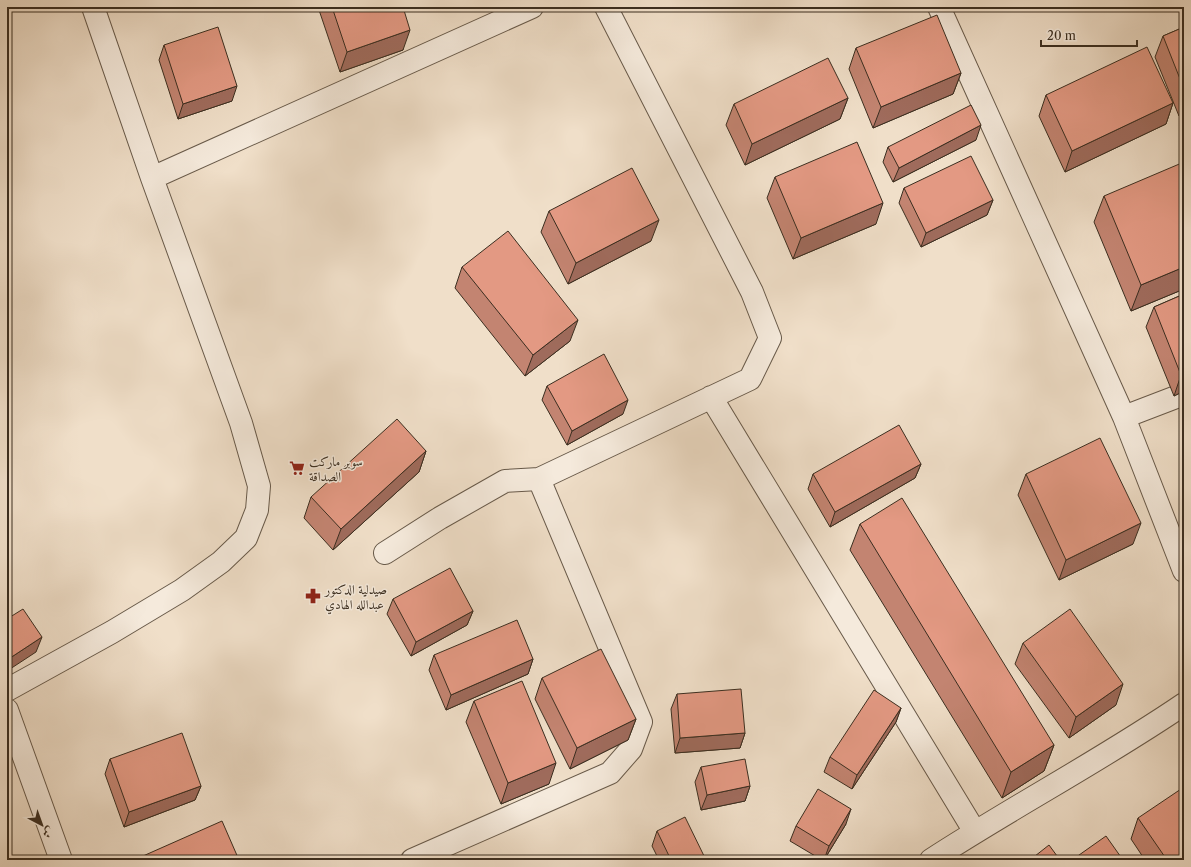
<svg xmlns="http://www.w3.org/2000/svg" width="1191" height="867" font-family="'Libre Caslon Text',Amiri,serif">
  <style>
    .lines { fill: none; stroke-linecap: round; stroke-linejoin: round }
    .minor-casing { stroke: #685a4a; stroke-width: 24 }
    .minor { stroke: #f5eadc; stroke-width: 22 }
    .wall { fill: #c38471; stroke: #3b2e20 }
    .shaded-wall { fill: #9f6b5c; stroke: #3b2e20 }
    .building { fill: #e39983; stroke: #3b2e20 }
    .labels { text-anchor: middle; dominant-baseline: central; stroke-width: 3; stroke-linejoin: round; paint-order: stroke }
    .poi-label { font-size: 13px; fill: #3b2e20; stroke: #f5eadc; text-anchor: start }
  </style>
  <rect width="100%" height="100%" fill="#f0dfc9"/>
  <filter id="stains"><feTurbulence type="fractalNoise" baseFrequency=".005" numOctaves="4"/><feColorMatrix values="0 0 0 0 .2 0 0 0 0 .09 0 0 0 0 .02 0 0 0 .5 -.17"/></filter>
  <radialGradient id="worn" r=".72"><stop offset=".6" stop-color="#630" stop-opacity="0"/><stop offset="1" stop-color="#630" stop-opacity=".3"/></radialGradient>
  <g class="lines">
    <g class="minor-casing">
      <path id="minor" d="M939,7L1124,417L1184,571
        M152,178L532,7
        M711,397L975,832
        M1124,417L1184,394
        M385,553L440,518L505,481L539,479L750,379L770,338L752,292L606,7
        M7,690L112,632L182,590L221,562L246,538L257,510L259,486L241,423L152,178L93,7
        M7,710L61,860
        M412,860L610,773L631,749L641,722L539,479
        M931,860C1014,806 1102,760 1184,704"/>
    </g>
    <use href="#minor" class="minor"/>
  </g>
  <path class="wall" d="M318,7H403V50L340,72Z
    M1184,27V113L1179,116L1155,57L1163,36Z
    M164,45L232,101L178,119L159,60Z
    M856,48L961,73L953,94L873,128L849,69Z
    M1046,95L1173,103L1166,124L1065,172L1039,116Z
    M848,98L840,119L745,165L726,125L734,104Z
    M976,140L893,182L883,162L888,147Z
    M775,177L876,224L793,259L767,198Z
    M904,188L993,200L987,215L921,247L899,203Z
    M1104,196L1184,289L1131,311L1094,222Z
    M549,211L651,241L568,284L541,232Z
    M462,267L570,341L525,376L455,288Z
    M1184,294V391L1174,396L1146,327L1154,307Z
    M547,386L623,414L567,445L542,400Z
    M426,451L419,472L333,550L304,518L311,497Z
    M921,464L915,478L830,527L808,489L813,474Z
    M1026,474L1133,544L1059,580L1018,495Z
    M860,524L1054,745L1044,771L1002,798L850,550Z
    M393,599L473,611L467,625L411,656L387,614Z
    M1023,643L1116,705L1069,738L1015,664Z
    M434,655L533,659L528,674L446,710L429,670Z
    M542,678L636,719L628,740L570,769L535,699Z
    M677,694L745,733L740,748L675,753L671,709Z
    M474,701L549,784L501,804L466,722Z
    M901,708L896,722L852,789L824,772L830,757Z
    M110,759L201,786L195,800L124,827L105,774Z
    M701,767L750,786L745,801L701,810L695,782Z
    M1138,818L1184,860H1145L1131,839Z
    M846,824L824,860H822L790,841L796,826Z
    M657,831L706,860H659L652,846Z"/>
  <path class="shaded-wall" d="M410,30L403,50L340,72L347,52Z
    M961,73L953,94L873,128L881,107Z
    M237,86L232,101L178,119L183,104Z
    M848,98L840,119L745,165L752,144Z
    M1184,101V113L1179,116Z
    M1173,103L1166,124L1065,172L1072,151Z
    M981,125L976,140L893,182L899,168Z
    M993,200L987,215L921,247L926,233Z
    M883,203L876,224L793,259L801,238Z
    M659,220L651,241L568,284L576,263Z
    M1184,267V289L1131,311L1141,285Z
    M578,320L570,341L525,376L533,355Z
    M1184,374V391L1174,396L1181,375Z
    M628,400L623,414L567,445L572,431Z
    M426,451L419,472L333,550L341,529Z
    M921,464L915,478L830,527L835,512Z
    M1141,523L1133,544L1059,580L1066,560Z
    M473,611L467,625L411,656L416,642Z
    M42,637L36,652L7,671V660Z
    M533,659L528,674L446,710L451,695Z
    M1123,684L1116,705L1069,738L1076,717Z
    M901,708L896,722L852,789L857,775Z
    M636,719L628,740L570,769L577,748Z
    M745,733L740,748L675,753L680,738Z
    M1054,745L1044,771L1002,798L1011,772Z
    M556,763L549,784L501,804L508,783Z
    M201,786L195,800L124,827L129,812Z
    M750,786L745,801L701,810L707,795Z
    M851,809L846,824L824,860L829,846Z"/>
  <path class="building" d="M332,7H403L410,30L347,52Z
    M937,15L961,73L881,107L856,48Z
    M218,27L237,86L183,104L164,45Z
    M1184,27V89L1163,36Z
    M1147,47L1173,103L1072,151L1046,95Z
    M828,58L848,98L752,144L734,104Z
    M971,105L981,125L899,168L888,147Z
    M857,142L883,203L801,238L775,177Z
    M971,156L993,200L926,233L904,188Z
    M1184,162V267L1141,285L1104,196Z
    M632,168L659,220L576,263L549,211Z
    M508,231L578,320L533,355L462,267Z
    M1184,294V374L1181,375L1154,307Z
    M604,354L628,400L572,431L547,386Z
    M397,419L426,451L341,529L311,497Z
    M899,425L921,464L835,512L813,474Z
    M1100,438L1141,523L1066,560L1026,474Z
    M902,498L1054,745L1011,772L860,524Z
    M450,568L473,611L416,642L393,599Z
    M23,609L42,637L7,660V619Z
    M1070,609L1123,684L1076,717L1023,643Z
    M517,620L533,659L451,695L434,655Z
    M601,649L636,719L577,748L542,678Z
    M522,681L556,763L508,783L474,701Z
    M741,689L745,733L680,738L677,694Z
    M874,690L901,708L857,775L830,757Z
    M182,733L201,786L129,812L110,759Z
    M745,759L750,786L707,795L701,767Z
    M1184,787V860H1167L1138,818Z
    M818,789L851,809L829,846L796,826Z
    M685,817L706,860H671L657,831Z
    M222,821L239,860H134Z
    M1106,836L1123,860H1072Z
    M1049,845L1060,860H1030Z"/>
  <defs>
    <g id="supermarket-bare" transform="scale(1.2)"><path d="M-6-5.5h2.5l.6 2H6L4.5 2H-2.5L-4.4-4H-6ZM-1.5 3.2a1.3 1.3 0 1 0 .1 0ZM3 3.2a1.3 1.3 0 1 0 .1 0Z" fill="#8f2418" stroke="#f5eadc" stroke-width="2.5" paint-order="stroke"/></g>
    <g id="pharmacy-bare" transform="scale(1.2)"><path d="M-2-6h4v4h4v4h-4v4h-4v-4h-4v-4h4Z" fill="#8f2418" stroke="#f5eadc" stroke-width="2.5" paint-order="stroke"/></g>
  </defs>
  <g fill-rule="evenodd">
    <use href="#supermarket-bare" x="297" y="468"/>
    <use href="#pharmacy-bare" x="313" y="596"/>
  </g>
  <g class="labels">
    <g class="poi-label">
      <text x="309" y="461">سوبر ماركت<tspan x="309" dy="15">الصداقة</tspan></text>
      <text x="325" y="589">صيدلية الدكتور<tspan x="325" dy="15">عبدالله الهادي</tspan></text>
    </g>
  </g>
  <rect width="1191" height="867" fill="none" stroke="#f0dfc9" stroke-width="24"/>
  <rect x="8" y="8" width="1175" height="851" fill="none" stroke="#3b2e20" stroke-width="2"/>
  <rect x="12" y="12" width="1167" height="843" fill="none" stroke="#3b2e20"/>
  <g transform="translate(42 825) rotate(139)" stroke="#f5eadc" stroke-width="3" paint-order="stroke">
  <path d="M0-3L7 15L0 10L-7 15Z" fill="#3b2e20"/>
  <text y="-6" font-size="11" font-weight="bold" text-anchor="middle" fill="#3b2e20">ش</text>
  </g>
  <path d="M1041 40v6h96v-6" fill="none" stroke="#3b2e20" stroke-width="2"/>
  <text x="1047" y="40" font-size="12" fill="#3b2e20" stroke="#f5eadc" stroke-width="3" paint-order="stroke">20 m</text>
  <rect width="100%" height="100%" filter="url(#stains)"/>
  <rect width="100%" height="100%" fill="url(#worn)"/>
</svg>
